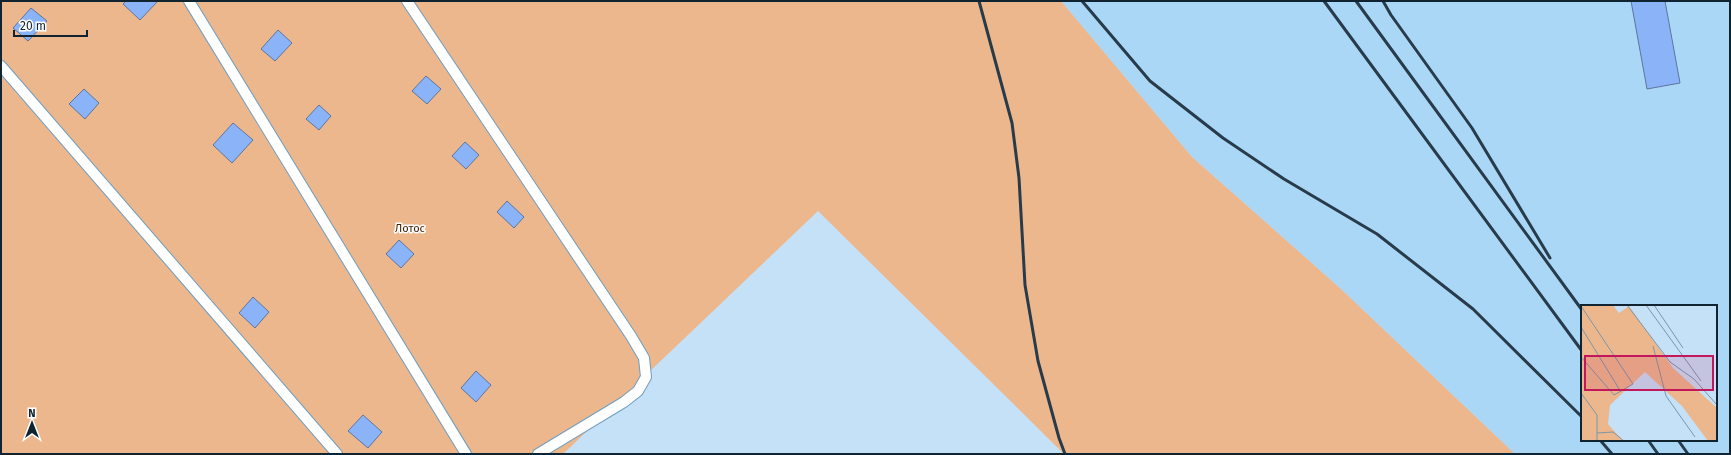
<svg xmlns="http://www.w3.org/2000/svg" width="1731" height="455" font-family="'Fira Sans',sans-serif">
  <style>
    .built { fill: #abd7f7; fill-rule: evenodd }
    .green { fill: #ecb78c }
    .building { fill: #8ab3f8; stroke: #5d759e }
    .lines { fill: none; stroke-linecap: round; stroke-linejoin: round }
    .lane-casing { stroke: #709ebf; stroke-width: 12 }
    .lane { stroke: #fff; stroke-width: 10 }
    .rail { stroke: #273b4a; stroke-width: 3 }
    .labels { text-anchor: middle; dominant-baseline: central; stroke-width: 3; stroke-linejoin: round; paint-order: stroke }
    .park-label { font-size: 11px; fill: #442302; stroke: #fefefe }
    .inset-road { fill: none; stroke: #7d95a7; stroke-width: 1 }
    .view { fill: #c2185b; fill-opacity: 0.15; stroke: #c2185b; stroke-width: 2 }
    .inset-edge { fill: none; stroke: #102330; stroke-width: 2 }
  </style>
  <rect width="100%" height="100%" fill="#c5e1f7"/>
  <path class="built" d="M1061,1H1730V454H1515L1341,289L1192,157ZM1582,306H1716V440H1582Z"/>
  <path class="green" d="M1,1H1061L1192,157L1341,289L1515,454H1064L818,211L563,454H1Z"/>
  <path class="building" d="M126,1H156L157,2L140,20L123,4Z
    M1631,1H1665L1680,83L1647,89Z
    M31,8L47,21L28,41L13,28Z
    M278,30L292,43L275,61L261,49Z
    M426,76L441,89L427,104L412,91Z
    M84,89L99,103L85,119L69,104Z
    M319,105L331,116L319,130L306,119Z
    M233,123L253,140L232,163L213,145Z
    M465,142L479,155L466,169L452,156Z
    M507,201L524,217L514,228L497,212Z
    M399,240L414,254L401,268L386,254Z
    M253,297L269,312L255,328L239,313Z
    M476,371L491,385L476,402L461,388Z
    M363,415L382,432L368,448L348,431Z"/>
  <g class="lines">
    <g class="lane-casing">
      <path id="lane" d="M189,1L466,454
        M407,1L631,336L644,358L646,377L638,391L624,402L538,454
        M1,66L337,454"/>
    </g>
    <use href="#lane" class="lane"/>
    <path class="rail" d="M979,1L1012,123L1019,178L1025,285L1038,361L1059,438L1065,454
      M1082,1L1150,81L1223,138L1284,179L1377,234L1473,309L1582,417
      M1324,1L1582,351
      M1356,1L1582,310
      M1383,1L1391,15L1472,128L1550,258
      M1600,440L1612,454
      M1648,440L1658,454
      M1678,440L1688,454"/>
  </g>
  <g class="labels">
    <g class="park-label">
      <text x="410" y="228">Лотос</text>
    </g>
  </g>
  <g transform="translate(1581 305)">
    <rect width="136" height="136" fill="#c5e1f7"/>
    <path d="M0,0H32L38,8L48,1L92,63L136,103V135L127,136L101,101L64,67L29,100L27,119L42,136H0Z" fill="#ecb78c"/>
    <path class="inset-road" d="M46,0L89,57L113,74L136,100M65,0L120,76M73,0L102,43M0,1L52,79L33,90L0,52M0,22L40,87M72,41L85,91L114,132M0,88L16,110V136M16,128L32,127L43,136"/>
    <path class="view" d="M4,51H132V85H4Z"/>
    <rect width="136" height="136" class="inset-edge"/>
  </g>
  <rect width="1731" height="455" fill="none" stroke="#102330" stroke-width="4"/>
  <g transform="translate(32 423)" stroke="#fefefe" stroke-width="3" paint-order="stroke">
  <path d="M0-3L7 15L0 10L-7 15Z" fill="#102330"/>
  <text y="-6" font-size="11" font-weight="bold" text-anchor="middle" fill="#102330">N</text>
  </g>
  <path d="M14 30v6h73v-6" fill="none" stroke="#102330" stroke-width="2"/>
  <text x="20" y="30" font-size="12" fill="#102330" stroke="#fefefe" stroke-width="3" paint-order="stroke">20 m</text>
</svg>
